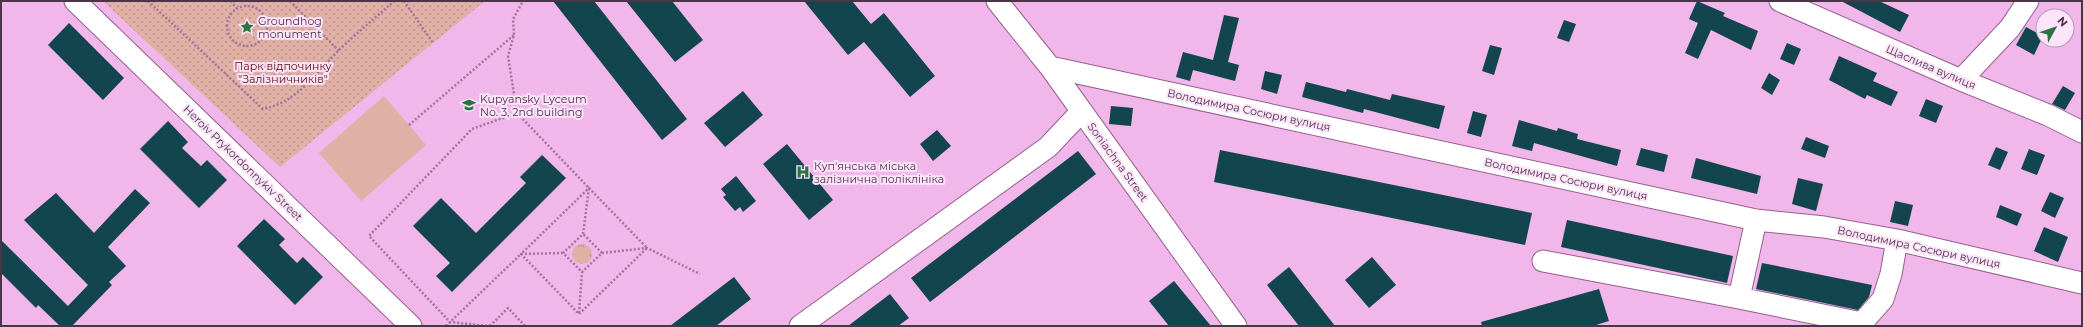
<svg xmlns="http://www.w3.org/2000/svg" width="2083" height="327" font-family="Montserrat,sans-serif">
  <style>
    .grass { fill: url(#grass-tufts) }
    .park { fill: url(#park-dots) }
    .pitch { fill: #e0b0a7 }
    .building { fill: #12454e }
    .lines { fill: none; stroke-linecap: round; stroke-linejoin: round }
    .minor-casing { stroke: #966090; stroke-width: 23 }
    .path { stroke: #a0769b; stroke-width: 2.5; stroke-dasharray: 2 2; stroke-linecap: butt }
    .minor { stroke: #fff; stroke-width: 21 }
    .labels { text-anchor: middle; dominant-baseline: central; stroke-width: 4; stroke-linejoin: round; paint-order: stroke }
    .poi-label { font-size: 11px; fill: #4b3348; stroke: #fde4fa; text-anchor: start }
    .park-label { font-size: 11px; fill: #5f0802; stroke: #fde4fa }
    .street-label { font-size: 11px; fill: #4b3348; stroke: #fde4fa }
  </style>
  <defs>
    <pattern id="grass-tufts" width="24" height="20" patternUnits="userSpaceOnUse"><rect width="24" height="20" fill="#e0b0a7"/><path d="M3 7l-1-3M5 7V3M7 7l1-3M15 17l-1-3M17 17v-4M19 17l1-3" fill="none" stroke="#b8908a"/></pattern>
    <pattern id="park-dots" width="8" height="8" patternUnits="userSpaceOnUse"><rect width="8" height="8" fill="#e0b0a7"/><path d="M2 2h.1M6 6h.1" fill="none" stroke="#b8908a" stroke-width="1.8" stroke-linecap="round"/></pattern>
  </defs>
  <rect width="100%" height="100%" fill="#f1b6ea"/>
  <path class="grass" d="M572 254a10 10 0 1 1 20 0a10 10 0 1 1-20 0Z"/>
  <path class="park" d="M103,1H485L280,167Z"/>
  <path class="pitch" d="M384,96L426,145L361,201L319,153Z"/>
  <path class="building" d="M553,1H594L687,119L662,140Z
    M626,1H672L703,40L675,62Z
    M804,1H852L871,24L884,13L935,76L910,97L864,42L848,55Z
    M1697,1L1725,13L1723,16L1758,31L1751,50L1711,30L1698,59L1685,53L1698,23L1689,19Z
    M1841,1H1879L1909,15L1900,32Z
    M1224,15L1239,18L1228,62L1239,65L1235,81L1193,70L1190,81L1176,77L1183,52L1213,60Z
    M1564,20L1576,24L1569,42L1557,38Z
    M69,23L124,78L103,100L48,45Z
    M2026,27L2043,36L2034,55L2016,45Z
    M1787,43L1801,49L1794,65L1780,59Z
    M1490,45L1502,48L1494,75L1482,71Z
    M1839,56L1877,73L1873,81L1898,92L1891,106L1867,95L1865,99L1829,80Z
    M1265,71L1282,75L1277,94L1261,89Z
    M1769,73L1780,80L1772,95L1761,88Z
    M1306,82L1346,92L1347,89L1390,100L1392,94L1445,106L1439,129L1364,109L1363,113L1302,97Z
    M2063,86L2075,93L2065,110L2052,104Z
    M743,91L763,115L725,147L704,123Z
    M1926,99L1943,106L1936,123L1919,116Z
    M1111,106L1133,108L1131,126L1109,124Z
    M1473,111L1487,115L1481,137L1467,133Z
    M1519,120L1557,131L1558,128L1578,134L1577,139L1621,150L1617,166L1534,143L1532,151L1512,146Z
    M168,121L188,142L182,148L201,166L207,160L227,180L199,208L140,149Z
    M937,130L951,146L933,161L920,144Z
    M1806,137L1829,146L1825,158L1801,149Z
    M787,144L833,200L809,220L763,164Z
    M1996,147L2008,152L2000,170L1988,165Z
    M1641,148L1668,155L1664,172L1636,165Z
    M2029,149L2045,155L2037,175L2021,169Z
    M1220,150L1532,213L1525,245L1214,182Z
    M1078,151L1096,174L930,302L911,278Z
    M542,155L566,178L452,292L436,276L450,263L413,226L441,198L476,233L526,183L520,177Z
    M1696,158L1761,176L1757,194L1691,178Z
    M736,176L756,201L743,212L740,207L735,211L723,197L726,195L721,189Z
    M1798,178L1823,184L1816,211L1792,204Z
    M135,189L150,203L108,247L126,266L109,282L112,285L72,326H60L38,305L36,308L1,273V240L68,306L88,285L24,220L56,193L94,233Z
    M2050,192L2064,198L2055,218L2041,211Z
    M1895,201L1913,205L1908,226L1890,222Z
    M2000,205L2022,214L2017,226L1996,217Z
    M264,219L285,239L279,245L297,263L303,257L323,277L295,305L237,246Z
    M1567,220L1733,256L1727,283L1561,247Z
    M2044,227L2068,237L2058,262L2034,251Z
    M1372,257L1396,285L1369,308L1345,280Z
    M1762,263L1872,285L1869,297L1858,310L1756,289Z
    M1289,267L1335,326H1299L1267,285Z
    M734,277L751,299L716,326H670Z
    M1174,281L1211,326H1169L1149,301Z
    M1599,289L1609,321L1593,326H1482L1481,322Z
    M890,294L909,318L898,326H848Z"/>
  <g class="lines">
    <g class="minor-casing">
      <path id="minor" d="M75,1L411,326
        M997,1L1050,67L1236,326
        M1780,1L1961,80L2048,115L2082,132
        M1050,67L1756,220L1824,227L1897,240L2082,283
        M1961,80L2010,28L2028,1
        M1543,261L1739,298L1756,220
        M1739,298L1862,323L1883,299L1891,274L1897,240
        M800,326L1048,147L1081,112"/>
    </g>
    <path class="path" d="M148,1L263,109C298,102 316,73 339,50C357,33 376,17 394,1
      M231,1L236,8
      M290,1L339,51
      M404,1L433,43
      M227 26a20 20 0 1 1 40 0a20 20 0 1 1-40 0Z
      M517,113L508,56L514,35L513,19L523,1
      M409,125L514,35
      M589,188L647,248L579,314L521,254Z
      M602,253L647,248L700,274
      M579,313L582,272
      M446,326L521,254L563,253
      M487,326L450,322L369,236L472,129L517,113L589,188L583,234L563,253L582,272L602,253L583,234
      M490,326L508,308L525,326"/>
    <use href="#minor" class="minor"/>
  </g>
  <defs>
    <g id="sight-bare" transform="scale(1.08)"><path d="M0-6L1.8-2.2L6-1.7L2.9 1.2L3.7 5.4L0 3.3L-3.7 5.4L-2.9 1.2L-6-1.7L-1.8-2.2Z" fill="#2b7441" stroke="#fde4fa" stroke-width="2.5" paint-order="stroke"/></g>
    <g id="school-bare" transform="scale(1.08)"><path d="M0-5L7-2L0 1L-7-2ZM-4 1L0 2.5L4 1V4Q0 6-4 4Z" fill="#2b7441" stroke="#fde4fa" stroke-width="2.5" paint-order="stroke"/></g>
    <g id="hospital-bare" transform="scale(1.08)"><path d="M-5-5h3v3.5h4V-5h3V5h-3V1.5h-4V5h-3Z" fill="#2b7441" stroke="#fde4fa" stroke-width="2.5" paint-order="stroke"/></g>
  </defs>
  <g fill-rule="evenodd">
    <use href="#sight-bare" x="247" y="27"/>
    <use href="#school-bare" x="469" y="105"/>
    <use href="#hospital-bare" x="803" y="172"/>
  </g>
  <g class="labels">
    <g class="poi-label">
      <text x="258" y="21">Groundhog<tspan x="258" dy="13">monument</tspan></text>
      <text x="480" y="99">Kupyansky Lyceum<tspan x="480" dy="13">No. 3, 2nd building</tspan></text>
      <text x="814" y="166">Куп'янська міська<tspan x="814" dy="13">залізнична поліклініка</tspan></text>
    </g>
    <g class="park-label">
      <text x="283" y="66">Парк відпочинку<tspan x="283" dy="13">"Залізничників"</tspan></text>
    </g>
    <g class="street-label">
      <text transform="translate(1931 67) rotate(23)">Щаслива вулиця</text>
      <text transform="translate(1249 110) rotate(12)">Володимира Сосюри вулиця</text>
      <text transform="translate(1118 162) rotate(54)">Soniachna Street</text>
      <text transform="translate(243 163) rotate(44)">Heroiv Prykordonnykiv Street</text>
      <text transform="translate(1566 179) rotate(12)">Володимира Сосюри вулиця</text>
      <text transform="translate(1919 247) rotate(12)">Володимира Сосюри вулиця</text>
    </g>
  </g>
  <rect width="2083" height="327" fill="none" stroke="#4b3348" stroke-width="4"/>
  <g transform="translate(2055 28) rotate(50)"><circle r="19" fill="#fde4fa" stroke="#b69db3"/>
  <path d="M0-3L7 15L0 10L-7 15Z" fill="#2b7441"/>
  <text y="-6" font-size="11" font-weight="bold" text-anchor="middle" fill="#4b3348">N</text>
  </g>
</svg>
